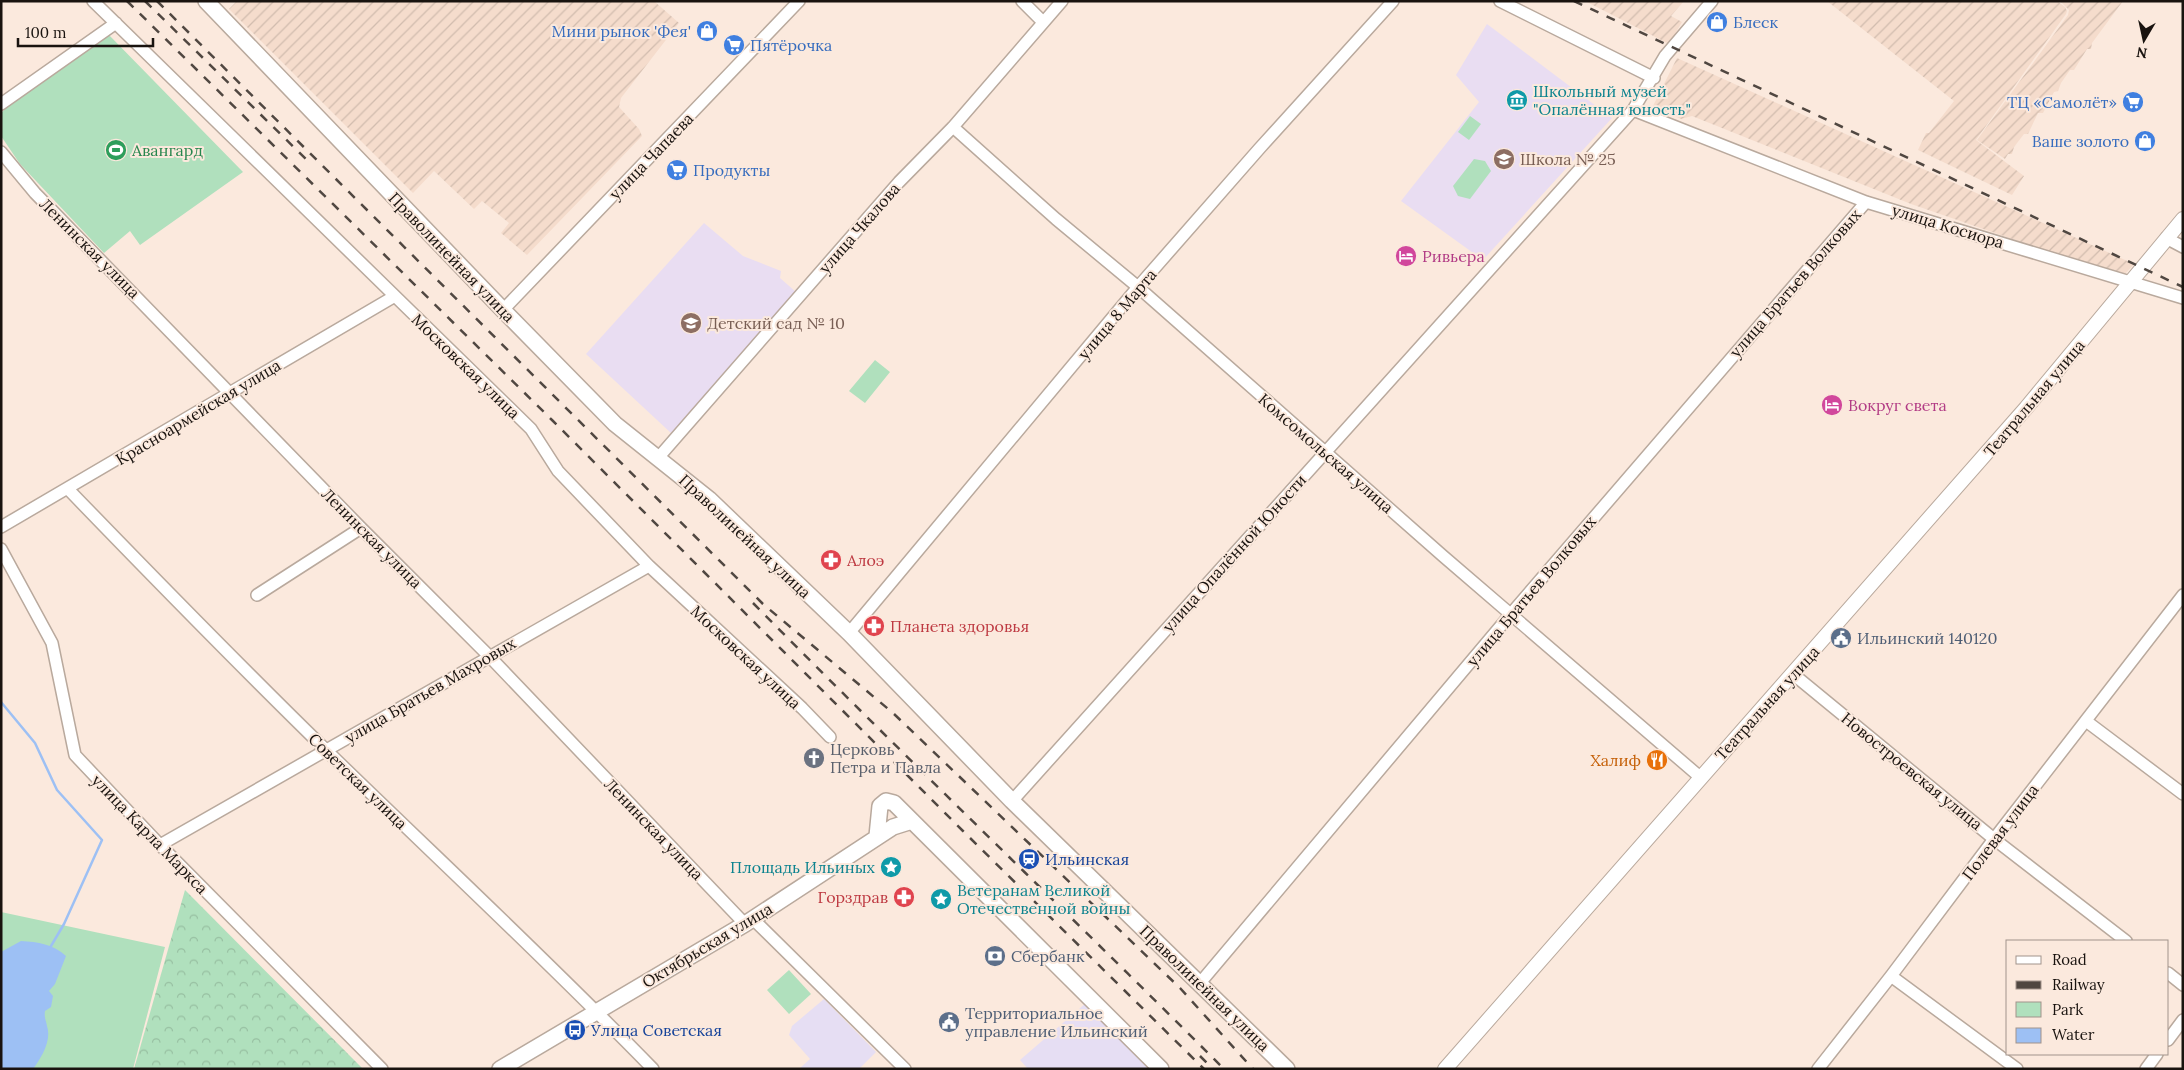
<svg xmlns="http://www.w3.org/2000/svg" width="2184" height="1070" font-family="Lora,serif">
  <style>
    .commercial { fill: #e6def3 }
    .industrial { fill: url(#industrial-furrows) }
    .education { fill: #e9ddf2 }
    .forest { fill: url(#forest-crowns) }
    .park { fill: #b0e0bd }
    .water { fill: #9dc0f4 }
    .lines { fill: none; stroke-linecap: round; stroke-linejoin: round }
    .stream { stroke: #9dc0f4; stroke-width: 2.5 }
    .minor-casing { stroke: #b9a99d; stroke-width: 14 }
    .tertiary-casing { stroke: #b9a99d; stroke-width: 16 }
    .secondary-casing { stroke: #b9a99d; stroke-width: 18 }
    .minor { stroke: #fff; stroke-width: 11 }
    .tertiary { stroke: #fff; stroke-width: 14 }
    .secondary { stroke: #fff; stroke-width: 15 }
    .rail { stroke: #504741; stroke-width: 2.5; stroke-dasharray: 9 9; stroke-linecap: butt }
    .labels { text-anchor: middle; dominant-baseline: central; stroke-width: 4; stroke-linejoin: round; paint-order: stroke }
    .shop-label { font-size: 16px; fill: #366cbe; stroke: #fbe9dd; text-anchor: start }
    .culture-label { font-size: 16px; fill: #0d838f; stroke: #fbe9dd; text-anchor: start }
    .leisure-label { font-size: 16px; fill: #27864d; stroke: #fbe9dd; text-anchor: start }
    .street-label { font-size: 16px; fill: #19130f; stroke: #fbe9dd }
    .education-label { font-size: 16px; fill: #785e54; stroke: #fbe9dd; text-anchor: start }
    .hotel-label { font-size: 16px; fill: #b23c85; stroke: #fbe9dd; text-anchor: start }
    .health-label { font-size: 16px; fill: #be3a42; stroke: #fbe9dd; text-anchor: start }
    .service-label { font-size: 16px; fill: #4e5e75; stroke: #fbe9dd; text-anchor: start }
    .worship-label { font-size: 16px; fill: #5b616d; stroke: #fbe9dd; text-anchor: start }
    .food-label { font-size: 16px; fill: #c56008; stroke: #fbe9dd; text-anchor: end }
    .transit-label { font-size: 16px; fill: #164399; stroke: #fbe9dd; text-anchor: start }
  </style>
  <defs>
    <pattern id="industrial-furrows" width="10" height="10" patternUnits="userSpaceOnUse" patternTransform="scale(1.25)"><rect width="10" height="10" fill="#f5dccc"/><path d="M-1 1l2-2M0 10L10 0M9 11l2-2" fill="none" stroke="#d1bcae"/></pattern>
    <pattern id="forest-crowns" width="20" height="18" patternUnits="userSpaceOnUse" patternTransform="scale(1.25)"><rect width="20" height="18" fill="#b0e0bd"/><path d="M2 6a3 3 0 1 1 6 0M12 15a3 3 0 1 1 6 0" fill="none" stroke="#97bfa1"/></pattern>
  </defs>
  <rect width="100%" height="100%" fill="#fbe9dd"/>
  <path class="commercial" d="M824,999L876,1052L859,1069H799L810,1059L789,1035L792,1026Z
    M1086,1003L1152,1069H1028L1020,1060Z"/>
  <path class="industrial" d="M237,1H654L679,23L621,98L619,107L639,129L642,136L527,255L501,233L509,223L482,201L474,209L434,171L413,193L229,9Z
    M1585,1H1684L1671,16L1682,22L1669,44Z
    M1827,1H2057L2065,7L2067,11L2066,14L1976,140L2024,176L2012,195L1918,150L1926,133H1929L1954,101Z
    M2060,1H2123L2092,43L2091,49H2087L2074,70H2070L2061,83L2058,91L2054,92L2043,113H2038L2028,134H2024L2014,147L2012,154H2008L2005,159L1977,140L2068,15L2069,10Z
    M1677,58L2134,264L2122,277L1911,204L1692,116L1681,119L1653,106Z"/>
  <path class="education" d="M1487,24L1612,118L1483,260L1401,201L1479,102L1456,75Z
    M704,223L743,256L781,271L780,278L796,292L671,433L586,354Z"/>
  <path class="forest" d="M185,890L363,1069H134Z"/>
  <path class="park" d="M109,35L243,172L140,245L130,231L104,253L20,164L1,136V113L19,96Z
    M1470,116L1481,124L1469,140L1458,132Z
    M1474,159L1485,161L1491,171L1470,199L1458,196L1453,186Z
    M875,360L890,372L865,403L849,391Z
    M1,912L165,947L133,1069H1Z
    M789,970L811,994L789,1014L767,990Z"/>
  <path class="water" d="M21,941C38,942 53,944 66,956L55,984L49,991L53,996L51,1007L45,1011C44,1018 46,1020 47,1026C52,1041 41,1058 33,1069H1V952Z"/>
  <g class="lines">
    <path class="stream" d="M1,702L35,743L57,790L102,840L64,924L51,946"/>
    <g class="minor-casing">
      <path id="minor" d="M93,1L531,429L558,471L649,566L802,708L830,737
        M1022,1L1043,22
        M1500,1L1654,78
        M1,104L116,23
        M1633,110L1866,202L2183,298
        M953,127L1056,219L1138,287L1443,556L1700,777
        M1,152L35,193L361,528L489,656L745,924
        M2166,238L2183,247
        M503,310L799,1
        M658,458L899,182L953,127L1062,1
        M68,489C153,577 239,665 327,751C436,857 547,960 653,1069
        M1,527L395,296
        M1,549L52,643L75,755L160,845L382,1069
        M257,595L361,528
        M849,633L1138,287L1259,149L1393,1
        M1793,674L1994,839L2126,941
        M2086,721L2183,794
        M1012,801L1633,110L1665,56L1712,1
        M160,845L649,566
        M753,919L905,1069
        M2168,973L2183,985
        M1891,976L2017,1069
        M1200,983L1510,615L1866,202
        M2168,1040L2183,1020
        M1818,1069L1891,976L1994,839L2183,595
        M2146,1069L2157,1054"/>
    </g>
    <g class="tertiary-casing">
      <path id="tertiary" d="M1445,1069L2026,408L2183,219"/>
    </g>
    <g class="secondary-casing">
      <path id="secondary" d="M206,1L503,310L615,424L709,499L849,633L1012,801L1287,1069
        M877,836L880,806L886,801L894,803L1161,1069
        M500,1069L745,924L893,827L912,821"/>
    </g>
    <use href="#minor" class="minor"/>
    <use href="#tertiary" class="tertiary"/>
    <use href="#secondary" class="secondary"/>
    <path class="rail" d="M127,1L552,420L963,831L1204,1069
      M145,1L310,163
      M157,1L763,604L893,713L1180,988L1253,1069
      M1574,1L2183,287
      M753,603C908,760 1068,913 1224,1069
      M1200,1056L1213,1069"/>
  </g>
  <defs>
    <g id="shop-disc" transform="scale(1.125)"><circle r="9.5" fill="#3f7fe0" stroke="#fbe9dd"/><path d="M-5-2.5h2.3a2.7 3.5 0 0 1 5.4 0H5L5.5 6h-11ZM-1.5-2.5h3a1.5 2.3 0 0 0-3 0Z" fill="#fff"/></g>
    <g id="supermarket-disc" transform="scale(1.125)"><circle r="9.5" fill="#3f7fe0" stroke="#fbe9dd"/><path d="M-6-5.5h2.5l.6 2H6L4.5 2H-2.5L-4.4-4H-6ZM-1.5 3.2a1.3 1.3 0 1 0 .1 0ZM3 3.2a1.3 1.3 0 1 0 .1 0Z" fill="#fff"/></g>
    <g id="museum-disc" transform="scale(1.125)"><circle r="9.5" fill="#0f9aa8" stroke="#fbe9dd"/><path d="M0-6L6-3V-2H-6V-3ZM-5-1h2V3h-2ZM-1-1h2V3h-2ZM3-1h2V3H3ZM-6 4H6V6H-6Z" fill="#fff"/></g>
    <g id="stadium-disc" transform="scale(1.125)"><circle r="9.5" fill="#2e9e5b" stroke="#fbe9dd"/><path d="M0-5a6.5 5 0 1 0 0 10a6.5 5 0 1 0 0-10ZM-3.5-1.8h7v3.6h-7Z" fill="#fff"/></g>
    <g id="school-disc" transform="scale(1.125)"><circle r="9.5" fill="#8d6e63" stroke="#fbe9dd"/><path d="M0-5L7-2L0 1L-7-2ZM-4 1L0 2.5L4 1V4Q0 6-4 4Z" fill="#fff"/></g>
    <g id="hotel-disc" transform="scale(1.125)"><circle r="9.5" fill="#d1479c" stroke="#fbe9dd"/><path d="M-6-4.5h1.5V1H6V5H4.5V3h-9V5H-6ZM-4 0a1.8 1.8 0 1 1 3.6 0ZM.5 0V-2.5h3Q6-2.5 6 0Z" fill="#fff"/></g>
    <g id="pharmacy-disc" transform="scale(1.125)"><circle r="9.5" fill="#e0444e" stroke="#fbe9dd"/><path d="M-2-6h4v4h4v4h-4v4h-4v-4h-4v-4h4Z" fill="#fff"/></g>
    <g id="civic-disc" transform="scale(1.125)"><circle r="9.5" fill="#5c6f8a" stroke="#fbe9dd"/><path d="M-.6-6.5H3V-4.5H.6V-3L4-1V1h2V6H-6V1h2V-1L-.6-3ZM-1.2 2.5V6h2.4V2.5Z" fill="#fff"/></g>
    <g id="church-disc" transform="scale(1.125)"><circle r="9.5" fill="#6b7280" stroke="#fbe9dd"/><path d="M-1.2-6h2.4v3.5h3.3v2.4h-3.3V6h-2.4V-.1h-3.3v-2.4h3.3Z" fill="#fff"/></g>
    <g id="restaurant-disc" transform="scale(1.125)"><circle r="9.5" fill="#e8710a" stroke="#fbe9dd"/><path d="M-5-6h1v4h1v-4h1v4h1v-4h1v5L-1.5 .5V6h-2V.5L-5-1ZM5-6V6H3V1.5H1.5Q1.5-4 5-6Z" fill="#fff"/></g>
    <g id="station-disc" transform="scale(1.125)"><circle r="9.5" fill="#1a4fb4" stroke="#fbe9dd"/><path d="M-3-6H3Q5-6 5-4V2Q5 4 3 4L4.5 6H3L1.5 4h-3L-3 6H-4.5L-3 4Q-5 4-5 2V-4Q-5-6-3-6ZM-3.5-4v3h7v-3ZM-3.5 1v1.5H-2V1ZM2 1v1.5H3.5V1Z" fill="#fff"/></g>
    <g id="sight-disc" transform="scale(1.125)"><circle r="9.5" fill="#0f9aa8" stroke="#fbe9dd"/><path d="M0-6L1.8-2.2L6-1.7L2.9 1.2L3.7 5.4L0 3.3L-3.7 5.4L-2.9 1.2L-6-1.7L-1.8-2.2Z" fill="#fff"/></g>
    <g id="bank-disc" transform="scale(1.125)"><circle r="9.5" fill="#5c6f8a" stroke="#fbe9dd"/><path d="M-6-4H6V4H-6ZM0-2.3a2.3 2.3 0 1 0 0 4.6a2.3 2.3 0 1 0 0-4.6Z" fill="#fff"/></g>
    <g id="bus-disc" transform="scale(1.125)"><circle r="9.5" fill="#1a4fb4" stroke="#fbe9dd"/><path d="M-5-6H5V4H4V6H2V4H-2V6H-4V4H-5ZM-3.5-4V0h7V-4ZM-3.5 1.2v1.5H-2V1.2ZM2 1.2v1.5H3.5V1.2Z" fill="#fff"/></g>
  </defs>
  <g fill-rule="evenodd">
    <use href="#shop-disc" x="1717" y="22"/>
    <use href="#shop-disc" x="707" y="31"/>
    <use href="#supermarket-disc" x="734" y="45"/>
    <use href="#museum-disc" x="1517" y="100"/>
    <use href="#supermarket-disc" x="2133" y="102"/>
    <use href="#shop-disc" x="2145" y="141"/>
    <use href="#stadium-disc" x="116" y="150"/>
    <use href="#school-disc" x="1504" y="159"/>
    <use href="#supermarket-disc" x="677" y="170"/>
    <use href="#hotel-disc" x="1406" y="256"/>
    <use href="#school-disc" x="691" y="323"/>
    <use href="#hotel-disc" x="1832" y="405"/>
    <use href="#pharmacy-disc" x="831" y="560"/>
    <use href="#pharmacy-disc" x="874" y="626"/>
    <use href="#civic-disc" x="1841" y="638"/>
    <use href="#church-disc" x="814" y="758"/>
    <use href="#restaurant-disc" x="1657" y="760"/>
    <use href="#station-disc" x="1029" y="859"/>
    <use href="#sight-disc" x="891" y="867"/>
    <use href="#pharmacy-disc" x="904" y="897"/>
    <use href="#sight-disc" x="941" y="899"/>
    <use href="#bank-disc" x="995" y="956"/>
    <use href="#civic-disc" x="949" y="1022"/>
    <use href="#bus-disc" x="575" y="1030"/>
  </g>
  <g class="labels">
    <g class="shop-label">
      <text x="1733" y="22">Блеск</text>
      <text x="691" y="31" text-anchor="end">Мини рынок 'Фея'</text>
      <text x="750" y="45">Пятёрочка</text>
      <text x="2117" y="102" text-anchor="end">ТЦ «Самолёт»</text>
      <text x="2129" y="141" text-anchor="end">Ваше золото</text>
      <text x="693" y="170">Продукты</text>
    </g>
    <g class="culture-label">
      <text x="1533" y="91">Школьный музей<tspan x="1533" dy="18">"Опалённая юность"</tspan></text>
      <text x="875" y="867" text-anchor="end">Площадь Ильиных</text>
      <text x="957" y="890">Ветеранам Великой<tspan x="957" dy="18">Отечественной войны</tspan></text>
    </g>
    <g class="leisure-label">
      <text x="132" y="150">Авангард</text>
    </g>
    <g class="street-label">
      <text transform="translate(651 156) rotate(-46)">улица Чапаева</text>
      <text transform="translate(1948 226) rotate(17)">улица Косиора</text>
      <text transform="translate(859 228) rotate(-49)">улица Чкалова</text>
      <text transform="translate(90 248) rotate(45)">Ленинская улица</text>
      <text transform="translate(452 257) rotate(46)">Праволинейная улица</text>
      <text transform="translate(1795 283) rotate(-49)">улица Братьев Волковых</text>
      <text transform="translate(1117 314) rotate(-50)">улица 8 Марта</text>
      <text transform="translate(466 366) rotate(44)">Московская улица</text>
      <text transform="translate(2034 398) rotate(-50)">Театральная улица</text>
      <text transform="translate(198 412) rotate(-31)">Красноармейская улица</text>
      <text transform="translate(1326 453) rotate(41)">Комсомольская улица</text>
      <text transform="translate(745 536) rotate(43)">Праволинейная улица</text>
      <text transform="translate(372 538) rotate(45)">Ленинская улица</text>
      <text transform="translate(1234 553) rotate(-48)">улица Опалённой Юности</text>
      <text transform="translate(1531 591) rotate(-50)">улица Братьев Волковых</text>
      <text transform="translate(746 657) rotate(43)">Московская улица</text>
      <text transform="translate(430 690) rotate(-30)">улица Братьев Махровых</text>
      <text transform="translate(1767 703) rotate(-48)">Театральная улица</text>
      <text transform="translate(1912 771) rotate(39)">Новостроевская улица</text>
      <text transform="translate(358 781) rotate(44)">Советская улица</text>
      <text transform="translate(654 829) rotate(46)">Ленинская улица</text>
      <text transform="translate(2000 832) rotate(-53)">Полевая улица</text>
      <text transform="translate(150 834) rotate(46)">улица Карла Маркса</text>
      <text transform="translate(707 945) rotate(-31)">Октябрьская улица</text>
      <text transform="translate(1205 988) rotate(44)">Праволинейная улица</text>
    </g>
    <g class="education-label">
      <text x="1520" y="159">Школа № 25</text>
      <text x="707" y="323">Детский сад № 10</text>
    </g>
    <g class="hotel-label">
      <text x="1422" y="256">Ривьера</text>
      <text x="1848" y="405">Вокруг света</text>
    </g>
    <g class="health-label">
      <text x="847" y="560">Алоэ</text>
      <text x="890" y="626">Планета здоровья</text>
      <text x="888" y="897" text-anchor="end">Горздрав</text>
    </g>
    <g class="service-label">
      <text x="1857" y="638">Ильинский 140120</text>
      <text x="1011" y="956">Сбербанк</text>
      <text x="965" y="1013">Территориальное<tspan x="965" dy="18">управление Ильинский</tspan></text>
    </g>
    <g class="worship-label">
      <text x="830" y="749">Церковь<tspan x="830" dy="18">Петра и Павла</tspan></text>
    </g>
    <g class="food-label">
      <text x="1641" y="760">Халиф</text>
    </g>
    <g class="transit-label">
      <text x="1045" y="859">Ильинская</text>
      <text x="591" y="1030">Улица Советская</text>
    </g>
  </g>
  <rect width="2184" height="1070" fill="none" stroke="#19130f" stroke-width="5"/>
  <rect x="2006" y="940" width="162" height="115" fill="#fbe9dd" stroke="#a1938b"/>
  <rect x="2016" y="956" width="25" height="8" fill="#ffffff" stroke="#a1938b"/>
  <text x="2052" y="965" font-size="15" fill="#19130f">Road</text>
  <rect x="2016" y="981" width="25" height="8" fill="#504741" stroke="#a1938b"/>
  <text x="2052" y="990" font-size="15" fill="#19130f">Railway</text>
  <rect x="2016" y="1002" width="25" height="15" fill="#b0e0bd" stroke="#a1938b"/>
  <text x="2052" y="1015" font-size="15" fill="#19130f">Park</text>
  <rect x="2016" y="1028" width="25" height="15" fill="#9dc0f4" stroke="#a1938b"/>
  <text x="2052" y="1040" font-size="15" fill="#19130f">Water</text>
  <g transform="translate(2144 40) rotate(189)" stroke="#fbe9dd" stroke-width="4" paint-order="stroke">
  <path d="M0-4L9 19L0 12L-9 19Z" fill="#19130f"/>
  <text y="-8" font-size="14" font-weight="bold" text-anchor="middle" fill="#19130f">N</text>
  </g>
  <path d="M18 38v8h135v-8" fill="none" stroke="#19130f" stroke-width="2.5"/>
  <text x="25" y="38" font-size="15" fill="#19130f" stroke="#fbe9dd" stroke-width="4" paint-order="stroke">100 m</text>
</svg>
